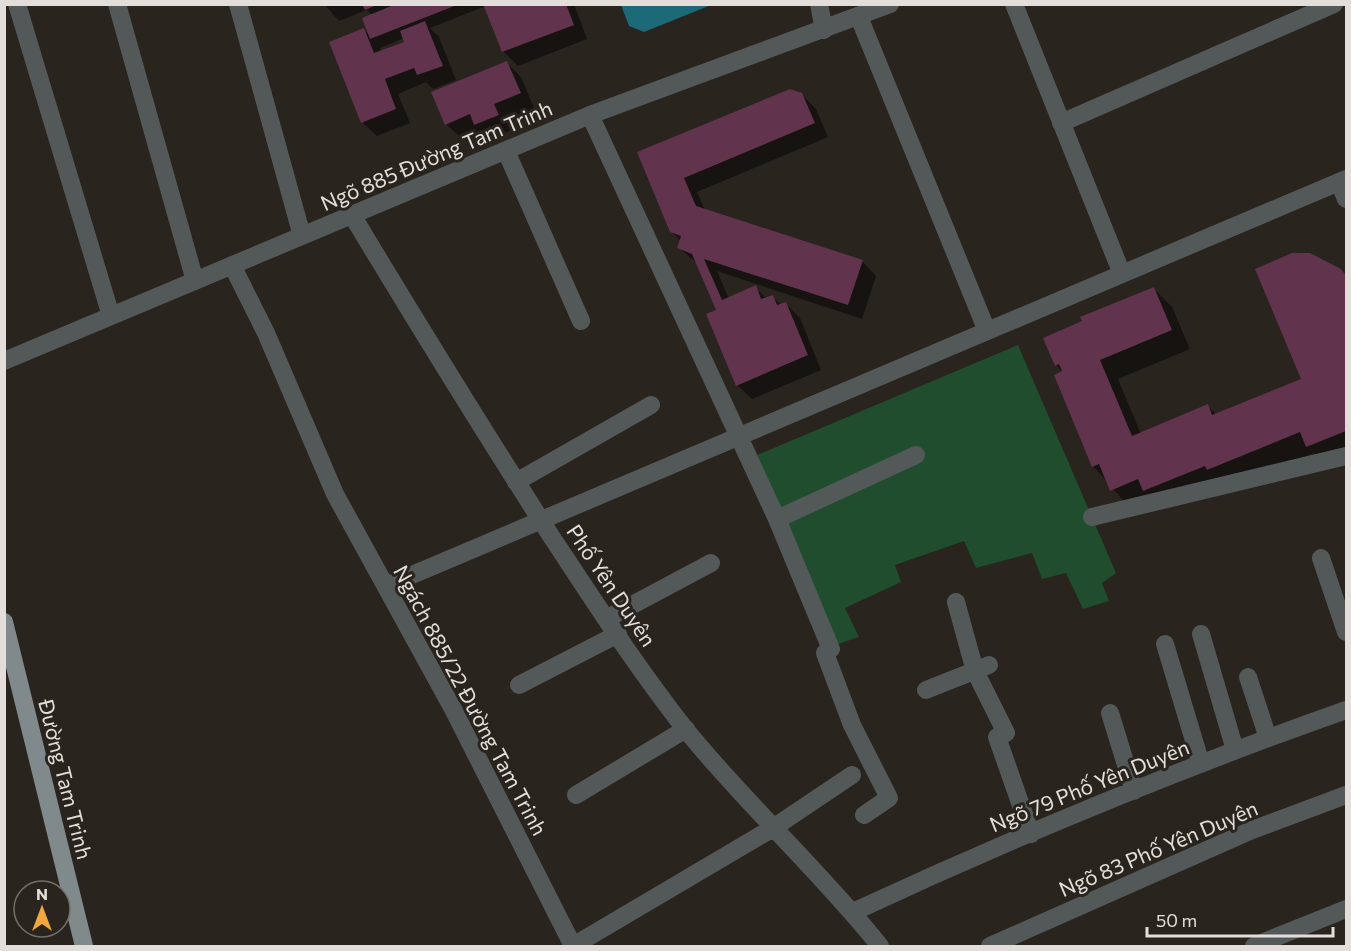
<svg xmlns="http://www.w3.org/2000/svg" width="1351" height="951" font-family="Commissioner,sans-serif">
  <style>
    .green { fill: #1f4d2d }
    .water { fill: #1c6978 }
    .shadow { fill: #0007; fill-rule: evenodd }
    .building { fill: #61334d }
    .lines { fill: none; stroke-linecap: round; stroke-linejoin: round }
    .minor { stroke: #535859; stroke-width: 18 }
    .major { stroke: #808a8c; stroke-width: 18 }
    .labels { text-anchor: middle; dominant-baseline: central; stroke-width: 6; stroke-linejoin: round; paint-order: stroke }
    .street-label { font-size: 21px; fill: #e3deda; stroke: #2a241e }
  </style>
  <rect width="100%" height="100%" fill="#2a241e"/>
  <path class="green" d="M1018,345L1116,573L1102,583L1109,601L1083,609L1066,573L1042,579L1032,553L976,568L964,541L895,565L901,582L845,608L859,637L835,645L757,455Z"/>
  <path class="water" d="M621,5V4L711,5L644,32L629,26Z"/>
  <path class="shadow" d="M324,4H574L587,39L518,66L503,51L486,6L430,28L439,37L456,80L433,89L426,82L398,94L410,123L377,136L362,122L364,30L371,36L372,15L367,10L339,21ZM404,38L406,42L381,52L380,48Z
    M507,63L521,77L534,108L507,119L512,130L490,139L481,130L461,138L446,124Z
    M801,94L816,109L828,137L697,192L705,210L862,261L876,276L862,319L717,271L729,299L755,287L767,299L772,296L781,305L785,303L800,318L821,370L752,399L737,385L718,311L698,264L679,248L681,241L671,231L639,152Z
    M1340,271L1346,277V456L1326,465L1314,453L1227,488L1130,508L1093,466L1064,373L1056,365L1153,288L1172,307L1190,349L1118,379L1141,434L1207,406L1217,415L1303,379Z"/>
  <path class="building" d="M362,4H377V5L365,10Z
    M396,4H457V5L370,39L362,18Z
    M483,4H566L574,25L502,52Z
    M425,21L443,66L417,75L414,68L385,79L396,109L361,123L329,42L364,28L374,53L404,42L400,31Z
    M507,61L521,93L494,104L499,115L474,125L470,114L445,125L431,92Z
    M790,89L802,93L815,123L684,178L696,206L863,260L848,305L704,259L722,300L756,285L761,299L773,295L777,305L786,302L808,355L736,386L706,314L716,310L692,254L677,248L681,236L670,232L637,152Z
    M1292,253H1310L1341,269L1346,276V431L1306,447L1300,432L1207,470L1205,466L1143,491L1138,479L1110,491L1099,464L1092,467L1054,375L1062,371L1059,364L1055,366L1043,338L1082,321L1080,317L1154,287L1172,330L1100,360L1132,436L1208,404L1212,415L1301,379L1255,269Z"/>
  <g class="lines">
    <path class="minor" d="M17,4L111,316
      M117,4L195,281
      M238,4L302,236
      M819,4L824,30
      M1014,4L1122,274
      M859,17L987,331
      M590,115L777,519L831,649L825,653L852,725L889,798L864,815
      M1061,123L1334,4
      M506,151L581,321
      M1339,182L1346,199
      M352,215C417,323 483,430 551,536C594,601 637,668 686,730C747,805 820,871 880,946
      M232,265L266,333L335,494L453,709L573,946L773,828L852,775
      M4,361L590,115L890,4
      M516,482L651,405
      M1092,517L1346,456
      M777,519L916,455
      M1321,558L1346,632
      M386,586L1346,179
      M956,602L975,671L1006,733L997,737L1031,834
      M606,619L711,563
      M1201,634L1235,750
      M1165,644L1201,764
      M1248,677L1268,738
      M519,685L618,634
      M926,690L989,665
      M1110,713L1134,791
      M576,795L686,729
      M853,912C1014,837 1179,769 1346,710
      M990,946L1252,830L1346,795
      M1254,946L1346,909"/>
    <path class="major" d="M4,622L84,946"/>
  </g>
  <g class="labels">
    <g class="street-label">
      <text transform="translate(436 155) rotate(-23)">Ngõ 885 Đường Tam Trinh</text>
      <text transform="translate(612 585) rotate(56)">Phố Yên Duyên</text>
      <text transform="translate(471 700) rotate(62)">Ngách 885/22 Đường Tam Trinh</text>
      <text transform="translate(66 779) rotate(76)">Đường Tam Trinh</text>
      <text transform="translate(1089 785) rotate(-22)">Ngõ 79 Phố Yên Duyên</text>
      <text transform="translate(1158 848) rotate(-23)">Ngõ 83 Phố Yên Duyên</text>
    </g>
  </g>
  <rect width="1351" height="951" fill="none" stroke="#e3deda" stroke-width="12"/>
  <g transform="translate(42 909)"><circle r="28" fill="#2a241e" stroke="#746e69" stroke-width="1.5"/>
  <path d="M0-4.5L10 22L0 15L-10 22Z" fill="#efa73e"/>
  <text y="-9" font-size="16" font-weight="bold" text-anchor="middle" fill="#e3deda">N</text>
  </g>
  <path d="M1147 927v9h186v-9" fill="none" stroke="#e3deda" stroke-width="3"/>
  <text x="1156" y="927" font-size="18" fill="#e3deda" stroke="#2a241e" stroke-width="4.5" paint-order="stroke">50 m</text>
</svg>
